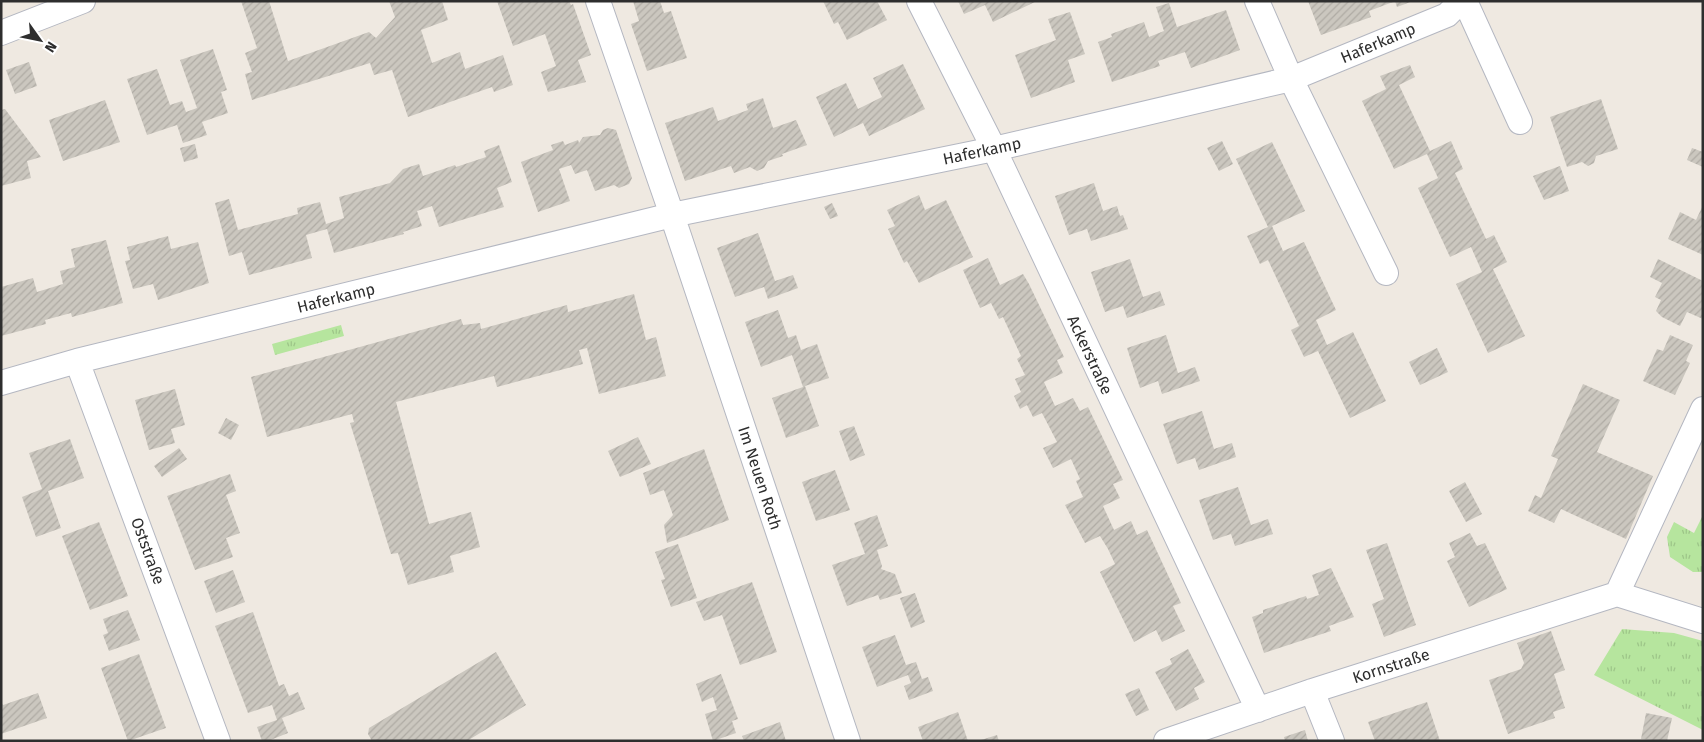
<svg xmlns="http://www.w3.org/2000/svg" width="1704" height="742" font-family="'Fira Sans',sans-serif">
  <style>
    .grass { fill: url(#grass-tufts) }
    .building { fill: url(#building-hatch) }
    .lines { fill: none; stroke-linecap: round; stroke-linejoin: round }
    .minor-casing { stroke: #b4b7c1; stroke-width: 26 }
    .minor { stroke: #fff; stroke-width: 24 }
    .labels { text-anchor: middle; dominant-baseline: central; stroke-width: 4; stroke-linejoin: round; paint-order: stroke }
    .street-label { font-size: 16px; fill: #2e2e2e; stroke: #fff }
  </style>
  <defs>
    <pattern id="grass-tufts" width="24" height="20" patternUnits="userSpaceOnUse" patternTransform="scale(1.25)"><rect width="24" height="20" fill="#b6e59e"/><path d="M3 7l-1-3M5 7V3M7 7l1-3M15 17l-1-3M17 17v-4M19 17l1-3" fill="none" stroke="#9dc588"/></pattern>
    <pattern id="building-hatch" width="6" height="6" patternUnits="userSpaceOnUse" patternTransform="scale(1.25)"><rect width="6" height="6" fill="#cbc7bf"/><path d="M-1 1l2-2M0 6l6-6M5 7l2-2" fill="none" stroke="#afaba4"/></pattern>
  </defs>
  <rect width="100%" height="100%" fill="#efe9e1"/>
  <path class="grass" d="M341,325L344,336L275,355L272,344Z
    M1703,515V572H1693L1670,557L1667,537L1674,522L1694,533Z
    M1622,629L1674,633L1703,641V730L1594,675Z"/>
  <path class="building" d="M241,1H269L288,61L369,32L376,38L395,17L389,1H442L448,20L421,30L432,63L460,52L465,69L503,55L513,85L494,92L492,87L408,117L392,70L374,75L370,63L252,100L245,74L252,72L245,53L257,48Z
    M497,1H569L571,5L573,4L591,55L578,60L586,82L548,92L541,72L556,66L545,34L513,46Z
    M633,1H660L664,13L671,11L687,58L647,71L631,24L639,21Z
    M823,1H877L887,20L847,40L838,22L834,24Z
    M958,1H1037L993,22L985,5L964,14Z
    M1308,1H1393V2L1369,11L1371,17L1321,35Z
    M1395,1H1413L1397,7Z
    M1169,3L1177,27L1226,10L1240,50L1191,68L1185,52L1158,61L1160,66L1112,82L1098,42L1112,37L1111,34L1144,22L1149,37L1164,31L1156,7Z
    M1070,12L1085,54L1068,60L1075,82L1031,98L1015,55L1056,40L1048,19Z
    M213,49L227,90L221,92L228,113L202,122L207,135L183,143L177,125L147,135L127,79L157,69L170,105L182,101L186,112L197,108L180,60Z
    M29,62L37,86L15,94L6,70Z
    M903,64L925,109L869,136L863,123L834,137L816,97L846,83L858,109L882,97L873,78Z
    M1410,65L1415,77L1399,85L1430,151L1451,141L1463,169L1455,173L1486,239L1494,235L1507,262L1493,269L1525,336L1488,353L1456,284L1482,272L1471,247L1450,257L1418,188L1438,178L1427,154L1394,169L1362,101L1386,89L1380,76Z
    M763,98L773,128L796,120L807,145L782,154L783,156L768,161L764,168L757,171L750,167L734,173L731,166L685,181L665,123L713,107L718,121L748,110L746,104Z
    M1601,99L1618,149L1596,156L1594,163L1588,166L1582,162L1567,167L1550,117Z
    M105,100L120,142L63,161L49,120Z
    M5,109L41,157L27,161L31,178L1,186V110Z
    M608,128L616,130L632,178L629,184L619,188L614,185L595,191L587,170L575,174L571,165L559,169L570,201L538,212L521,162L553,150L551,145L563,141L565,145L578,140L579,143L583,137L600,135L603,130Z
    M1222,141L1233,164L1219,171L1207,148Z
    M1272,142L1305,211L1272,226L1283,251L1304,242L1336,310L1316,320L1327,345L1353,332L1386,401L1350,418L1318,351L1304,357L1291,330L1299,326L1268,260L1260,264L1247,236L1268,227L1236,159Z
    M195,144L198,158L184,162L180,148Z
    M499,145L512,182L497,188L504,207L439,227L432,206L417,211L422,226L403,232L404,234L334,253L327,229L306,235L312,258L249,275L242,252L229,256L215,203L229,199L238,230L298,214L297,208L320,202L326,224L344,218L339,197L390,183L403,169L419,164L423,176L455,165L456,167L486,157L484,151Z
    M1692,148L1703,152V167L1687,160Z
    M1560,166L1569,191L1544,200L1533,176Z
    M1094,183L1103,211L1117,206L1120,216L1123,215L1128,229L1091,241L1087,229L1069,235L1055,196Z
    M919,195L925,210L946,200L973,257L919,283L907,261L904,263L888,229L895,226L887,210Z
    M832,203L838,216L830,219L824,207Z
    M1703,205V255L1668,239L1680,212L1696,220Z
    M758,233L775,281L793,275L798,288L768,299L764,287L735,297L717,248Z
    M168,236L171,249L198,242L209,283L158,300L153,284L133,289L125,261L130,260L127,247Z
    M106,240L123,303L72,317L71,313L45,320L46,324L1,336V287L33,278L37,292L63,284L60,271L75,267L71,249Z
    M988,258L1000,285L1023,274L1029,284L1064,357L1057,360L1063,373L1044,382L1055,406L1073,398L1080,411L1088,407L1123,480L1113,484L1120,498L1103,506L1114,530L1131,521L1137,535L1147,530L1181,603L1173,606L1185,631L1162,642L1156,630L1134,642L1100,572L1115,564L1108,549L1100,536L1085,543L1065,505L1083,497L1076,481L1080,479L1071,459L1053,468L1043,448L1057,442L1042,413L1033,417L1027,405L1020,409L1014,396L1021,392L1015,379L1025,375L1017,359L1021,356L1003,317L999,319L991,303L980,308L963,270Z
    M1130,259L1143,297L1160,291L1165,305L1127,318L1123,306L1105,312L1091,272Z
    M1658,259L1703,281V319L1687,312L1680,326L1662,317L1656,311L1661,300L1655,297L1662,283L1650,277Z
    M634,294L646,340L656,337L666,376L599,394L587,348L579,350L583,364L497,387L494,376L396,402L429,524L471,512L480,547L450,556L454,572L408,585L398,553L391,554L350,423L354,422L352,414L267,437L251,377L461,319L463,325L480,323L481,329L567,305L568,312Z
    M778,310L788,338L796,335L801,350L817,344L829,378L805,386L819,426L786,438L772,398L803,387L792,355L761,367L745,322Z
    M1166,335L1178,373L1195,367L1200,381L1162,394L1158,381L1140,388L1127,348Z
    M1670,335L1693,345L1686,361L1690,363L1675,395L1643,381L1657,349L1663,351Z
    M1437,348L1448,372L1420,385L1409,362Z
    M1583,384L1620,400L1597,452L1653,476L1626,539L1561,509L1554,523L1528,511L1535,495L1541,498L1558,459L1551,456Z
    M175,389L185,425L171,429L175,443L149,450L135,400Z
    M1202,411L1214,449L1232,443L1236,457L1199,470L1195,458L1177,464L1163,424Z
    M226,418L239,425L231,440L218,433Z
    M854,426L865,455L850,461L839,431Z
    M638,437L651,464L620,477L608,451Z
    M70,439L84,478L48,491L61,528L36,537L22,497L42,489L29,453Z
    M179,448L187,459L162,477L154,466Z
    M704,449L729,520L667,543L664,525L673,515L664,490L650,495L643,473Z
    M835,470L850,510L816,521L802,482Z
    M230,474L236,491L226,495L240,533L226,538L233,557L195,570L167,496Z
    M1465,482L1482,514L1466,522L1449,491Z
    M1238,487L1251,525L1268,519L1273,534L1235,546L1231,534L1213,540L1199,500Z
    M877,515L888,546L877,550L882,566L881,569L895,574L902,593L880,600L878,595L847,606L832,565L865,554L854,523Z
    M99,522L128,596L90,610L62,536Z
    M1470,533L1477,546L1485,543L1507,589L1469,607L1447,561L1455,557L1449,543Z
    M1387,543L1416,625L1384,637L1372,604L1384,599L1366,550Z
    M678,544L697,598L671,607L661,580L665,579L655,552Z
    M1331,568L1354,617L1329,626L1331,631L1264,653L1252,617L1263,613V610L1306,596L1307,599L1319,595L1312,575Z
    M233,570L245,602L216,613L204,581Z
    M752,582L777,652L740,665L722,615L704,621L696,602Z
    M915,593L925,622L911,628L900,598Z
    M128,610L140,640L109,651L103,635L108,633L103,619Z
    M253,612L279,686L284,684L289,696L298,692L305,709L282,718L288,733L268,741H262L257,727L277,720L272,705L248,713L215,626Z
    M1551,631L1565,670L1554,674L1565,708L1553,712L1555,718L1508,734L1489,680L1521,669L1524,663L1517,643Z
    M895,635L906,665L916,662L922,679L928,677L933,691L909,700L904,686L911,683L908,675L877,687L862,647Z
    M1188,649L1205,682L1194,688L1199,699L1176,711L1155,672L1172,664L1170,659Z
    M496,652L526,705L467,741H372L368,734L369,728Z
    M139,654L166,728L128,741L101,668Z
    M721,674L738,719L732,721L736,733L713,741L705,714L717,710L713,697L702,702L696,684Z
    M1139,688L1149,710L1136,716L1125,694Z
    M38,693L47,718L1,734V702L3,705Z
    M1427,702L1440,741H1375L1368,722Z
    M958,712L968,741H923L918,727Z
    M1646,713L1672,718L1667,741L1641,739Z
    M780,722L786,741H744L742,736Z
    M1305,730L1308,741H1285L1284,737Z
    M997,735L999,741H981V740Z"/>
  <g class="lines">
    <g class="minor-casing">
      <path id="minor" d="M598,1L672,215L848,741
        M919,1L994,149L1258,710
        M1257,1L1291,79L1386,273
        M1465,1L1520,122
        M1,33L83,1
        M77,361L218,741
        M1,383L77,361L672,215L994,149L1291,79L1447,15L1461,1
        M1617,594L1703,409
        M1312,691L1332,741
        M1166,741L1312,691L1617,594L1703,621"/>
    </g>
    <use href="#minor" class="minor"/>
  </g>
  <g class="labels">
    <g class="street-label">
      <text transform="translate(1378 43) rotate(-23)">Haferkamp</text>
      <text transform="translate(982 151) rotate(-12)">Haferkamp</text>
      <text transform="translate(336 298) rotate(-14)">Haferkamp</text>
      <text transform="translate(1090 355) rotate(65)">Ackerstraße</text>
      <text transform="translate(760 478) rotate(72)">Im Neuen Roth</text>
      <text transform="translate(148 551) rotate(70)">Oststraße</text>
      <text transform="translate(1391 666) rotate(-18)">Kornstraße</text>
    </g>
  </g>
  <rect width="1704" height="742" fill="none" stroke="#2e2e2e" stroke-width="5"/>
  <g transform="translate(40 40) rotate(123)" stroke="#ffffff" stroke-width="4" paint-order="stroke">
  <path d="M0-4L9 19L0 12L-9 19Z" fill="#2e2e2e"/>
  <text y="-8" font-size="14" font-weight="bold" text-anchor="middle" fill="#2e2e2e">N</text>
  </g>
</svg>
